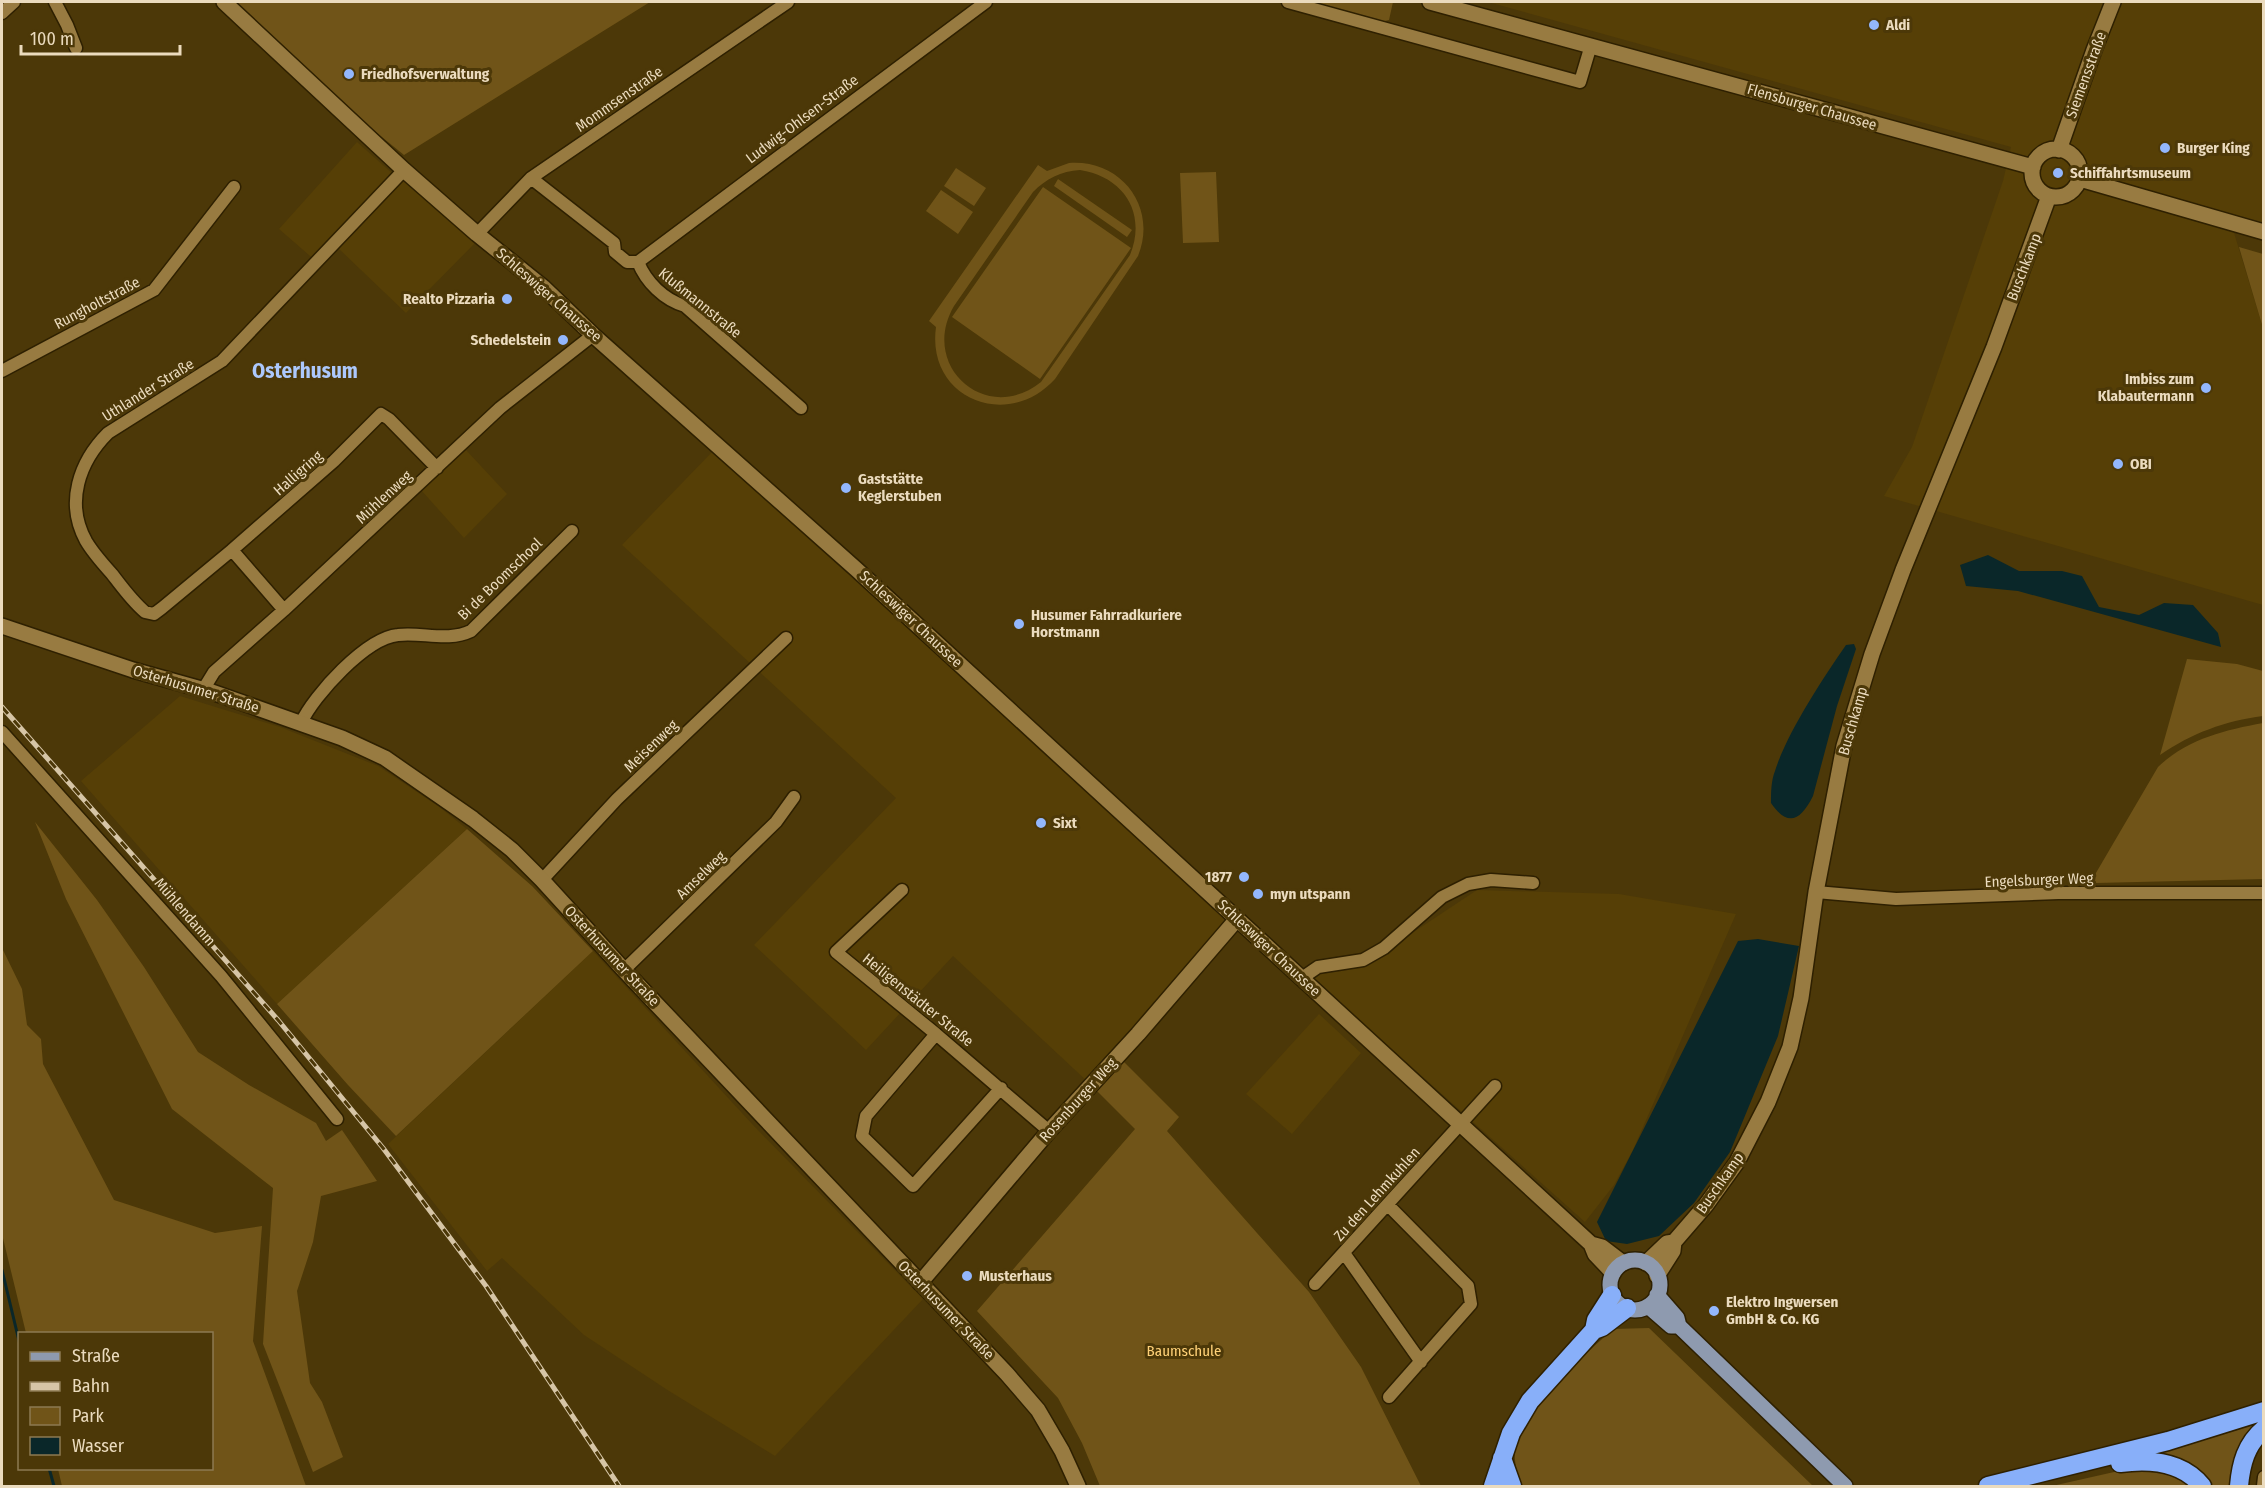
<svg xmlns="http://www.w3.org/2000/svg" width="2265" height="1488" font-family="'Fira Sans Condensed',sans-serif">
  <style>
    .built { fill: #563f06 }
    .green { fill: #705418; fill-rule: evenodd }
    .water { fill: #0a2729 }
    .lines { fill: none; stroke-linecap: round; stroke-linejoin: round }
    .stream { stroke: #0a2729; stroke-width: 3 }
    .street-casing { stroke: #2e2001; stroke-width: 15 }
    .secondary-casing { stroke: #2e2001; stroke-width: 18 }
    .primary-casing { stroke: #2e2001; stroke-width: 18 }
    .highway-casing { stroke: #2e2001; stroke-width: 21 }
    .street { stroke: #987b41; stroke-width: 12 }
    .secondary { stroke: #987b41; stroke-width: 15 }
    .primary { stroke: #8e9aaf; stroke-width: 15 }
    .highway { stroke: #88aff9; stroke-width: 18 }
    .rail-casing { stroke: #d6c5a6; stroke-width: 5 }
    .rail { stroke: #4c3808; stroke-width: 3; stroke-dasharray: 9; stroke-linecap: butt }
    .poi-dot { fill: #93b7fd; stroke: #4c3808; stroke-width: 2 }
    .labels { text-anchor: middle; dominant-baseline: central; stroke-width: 6; stroke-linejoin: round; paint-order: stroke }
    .poi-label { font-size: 15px; font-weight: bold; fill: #ebdbbe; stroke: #4c3808; text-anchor: start }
    .street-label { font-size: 15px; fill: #ebdbbe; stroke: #4c3808 }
    .park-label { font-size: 15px; fill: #ffd178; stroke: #4c3808 }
    .district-label { font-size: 21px; font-weight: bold; fill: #acc8fc; stroke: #4c3808 }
  </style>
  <rect width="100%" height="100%" fill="#4c3808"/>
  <path class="built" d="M1488,2H2263V231L2231,223L2263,328V605L1884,496L1912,447L2003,181L2011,147Z
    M357,142L394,175L317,262L279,229Z
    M406,177L477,241L406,313L338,248Z
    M466,450L507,494L464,538L421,490Z
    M714,450L1233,920L1089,1083L953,956L866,1050L754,945L896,798L622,545Z
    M180,696L280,727L378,766L438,806L467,829L277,1004L81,781Z
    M1477,890L1619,894L1736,914L1633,1150L1614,1185L1585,1222L1311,977L1320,972L1364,965Z
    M593,951L753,1125L923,1299L775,1456L669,1391L584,1335L502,1258L487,1271L388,1144Z
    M1319,1014L1361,1053L1292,1134L1246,1094Z"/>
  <path class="green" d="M229,2H650L404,155L335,99Z
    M1301,2H1393L1389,20L1376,23Z
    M1069,163C1121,159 1158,207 1138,256L1055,379C1008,431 926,399 936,327L929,321L1038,165L1047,171ZM1080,170C1124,177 1147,213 1130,255L1041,382C986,426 919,366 954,306L1033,192C1046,179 1061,171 1080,170Z
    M956,168L986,188L974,206L944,186Z
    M1216,172L1219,242L1183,243L1180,173Z
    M1058,179L1132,230L1127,237L1054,186Z
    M1043,187L1131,248L1040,379L952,317Z
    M941,190L973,212L958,234L926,211Z
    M2239,247L2263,254V328Z
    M2187,659L2237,664L2263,671V716C2225,721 2192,733 2160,755Z
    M2263,723V879L2096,883L2093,878L2158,767C2187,739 2225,730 2263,723Z
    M35,822L97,900L144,967L198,1052L249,1085L316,1123L326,1141L342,1130L377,1181L321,1196L313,1242L297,1291L310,1383L322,1402L343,1457L313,1472L263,1344L273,1188L172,1109L66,899Z
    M467,829L532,886L593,951L396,1136L348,1085L277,1004Z
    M2,948L22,989L27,1025L41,1039L43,1064L114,1200L215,1233L262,1226L253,1341L306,1486H62L58,1469L212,1468V1334L26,1333L2,1234Z
    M1120,1058L1179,1117L1167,1131L1309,1292L1361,1367L1421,1486H1100L1082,1443L1058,1398L977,1311L1135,1129L1093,1087Z
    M1649,1328L1813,1486H1523C1515,1472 1512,1453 1518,1437C1520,1430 1527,1423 1531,1417C1555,1381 1581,1358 1613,1329Z
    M2263,1417L2234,1486H2212C2193,1459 2171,1458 2140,1455Z
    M2123,1470L2170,1473L2191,1486H2052Z"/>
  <path class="water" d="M1988,555L2019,571H2062L2082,576L2099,607L2139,615L2164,603L2193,605L2218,633L2221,647L2018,591L1966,586L1960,565Z
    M1854,644L1856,649L1837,706L1813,796C1801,820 1788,828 1771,803C1771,793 1771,781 1775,771C1787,733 1823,678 1846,645Z
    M1758,939L1799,946L1778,1036L1730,1152L1694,1203L1659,1236L1627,1244L1606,1241L1597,1222L1738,941Z"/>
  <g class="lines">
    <path class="stream" d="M2,1270L20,1345
      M49,1468L54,1486"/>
    <g class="street-casing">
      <path id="street" d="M55,2L67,25L76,48
        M1288,2L1580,82L1591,45
        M2,13L14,2
        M531,178L614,243L615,252L627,262H638C646,282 664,300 685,306L801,408
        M477,234L531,178L788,2
        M638,262L986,2
        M2,371L154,290L234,187
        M232,550L162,608L154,614L145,612C132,601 122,587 112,574C103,564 93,553 86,541C65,503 79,462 108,433L222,361L404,170
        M284,610L232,550L334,461L381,414L389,419L437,468
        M203,690L214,672L284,610L500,408L593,335
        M301,723C314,695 366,638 398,635C422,632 448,642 471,631L572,531
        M2,732L221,976L337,1119
        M542,880L617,799L786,638
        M902,890L836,952L936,1034L1049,1131
        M1816,892L1896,899L2058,893H2264
        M624,970L776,822L794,797
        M1302,978L1318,967L1363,960L1384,948L1442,897L1468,884L1491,880L1533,883
        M936,1034L866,1116L862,1136L913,1186L1001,1088
        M1388,1205L1468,1286L1471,1304L1389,1397
        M1344,1253L1421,1362
        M1315,1284L1495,1086
        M2263,1486L2264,1477"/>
    </g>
    <g class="secondary-casing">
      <path id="secondary" d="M224,2L404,170L477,234L543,287L593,335L856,569L1591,1244L1602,1247L1623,1263
        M1430,2L2033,167
        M2032 173a24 24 0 1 1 48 0a24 24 0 1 1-48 0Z
        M2059,150L2094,50L2113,2
        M2080,179L2264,232
        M2,626L133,670L212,692L342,738L385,758L473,819L512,850L542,880L624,970L1007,1374L1038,1410L1062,1451L1078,1486
        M1591,1244L1595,1254L1613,1273
        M1646,1263L1667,1243L1674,1242L1706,1205L1737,1162L1768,1102L1790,1047L1801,998L1816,892L1844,746L1872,654L1903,570L1994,347L2049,196
        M1657,1276L1673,1251L1674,1242
        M920,1283L1049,1131L1138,1034L1237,919"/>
    </g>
    <g class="primary-casing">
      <path id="primary" d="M1610 1285a25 25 0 1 1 50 0a25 25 0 1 1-50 0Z
        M1657,1295L1677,1318L1679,1326L1845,1486
        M1648,1306L1671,1326H1679"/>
    </g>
    <g class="highway-casing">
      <path id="highway" d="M1594,1330L1596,1320L1612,1295
        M1502,1458L1512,1486
        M2120,1463C2149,1459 2182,1461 2202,1486
        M1493,1486L1511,1433L1530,1401L1594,1330L1602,1327L1627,1308
        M1988,1486L2168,1441L2264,1411
        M2239,1486C2241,1464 2246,1444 2264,1429"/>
    </g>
    <use href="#street" class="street"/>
    <use href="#secondary" class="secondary"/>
    <use href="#primary" class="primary"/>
    <use href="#highway" class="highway"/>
    <g class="rail-casing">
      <path id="rail" d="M2,707L278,1020L383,1148L486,1286L619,1486"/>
    </g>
    <use href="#rail" class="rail"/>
  </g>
  <g class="poi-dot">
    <circle cx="1874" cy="25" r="6"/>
    <circle cx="349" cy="74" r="6"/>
    <circle cx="2165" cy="148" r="6"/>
    <circle cx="2058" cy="173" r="6"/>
    <circle cx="507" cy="299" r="6"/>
    <circle cx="563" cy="340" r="6"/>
    <circle cx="2206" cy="388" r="6"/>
    <circle cx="2118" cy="464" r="6"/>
    <circle cx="846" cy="488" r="6"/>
    <circle cx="1019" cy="624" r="6"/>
    <circle cx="1041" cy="823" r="6"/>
    <circle cx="1244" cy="877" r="6"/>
    <circle cx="1258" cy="894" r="6"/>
    <circle cx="967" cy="1276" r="6"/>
    <circle cx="1714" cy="1311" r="6"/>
  </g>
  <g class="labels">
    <g class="poi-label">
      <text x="1886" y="25">Aldi</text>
      <text x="361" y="74">Friedhofsverwaltung</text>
      <text x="2177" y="148">Burger King</text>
      <text x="2070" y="173">Schiffahrtsmuseum</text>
      <text x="495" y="299" text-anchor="end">Realto Pizzaria</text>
      <text x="551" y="340" text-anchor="end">Schedelstein</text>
      <text x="2194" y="379" text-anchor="end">Imbiss zum<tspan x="2194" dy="17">Klabautermann</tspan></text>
      <text x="2130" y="464">OBI</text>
      <text x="858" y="479">Gaststätte<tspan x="858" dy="17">Keglerstuben</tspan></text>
      <text x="1031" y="615">Husumer Fahrradkuriere<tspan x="1031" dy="17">Horstmann</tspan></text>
      <text x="1053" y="823">Sixt</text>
      <text x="1232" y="877" text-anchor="end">1877</text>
      <text x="1270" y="894">myn utspann</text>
      <text x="979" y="1276">Musterhaus</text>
      <text x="1726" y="1302">Elektro Ingwersen<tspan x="1726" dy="17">GmbH &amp; Co. KG</tspan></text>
    </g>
    <g class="street-label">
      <text transform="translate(2086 75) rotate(-70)">Siemensstraße</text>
      <text transform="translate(619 99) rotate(-35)">Mommsenstraße</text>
      <text transform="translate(1812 107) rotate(16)">Flensburger Chaussee</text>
      <text transform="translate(802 119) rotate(-37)">Ludwig-Ohlsen-Straße</text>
      <text transform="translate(2024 267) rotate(-69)">Buschkamp</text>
      <text transform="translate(549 295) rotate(41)">Schleswiger Chaussee</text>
      <text transform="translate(97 303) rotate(-28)">Rungholtstraße</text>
      <text transform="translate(700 303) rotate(39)">Klußmannstraße</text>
      <text transform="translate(148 390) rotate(-32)">Uthlander Straße</text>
      <text transform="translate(298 473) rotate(-41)">Halligring</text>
      <text transform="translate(384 497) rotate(-43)">Mühlenweg</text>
      <text transform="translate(500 579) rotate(-44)">Bi de Boomschool</text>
      <text transform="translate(911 619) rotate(43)">Schleswiger Chaussee</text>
      <text transform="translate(196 689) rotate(17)">Osterhusumer Straße</text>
      <text transform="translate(1853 721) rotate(-74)">Buschkamp</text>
      <text transform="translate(651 746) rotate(-44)">Meisenweg</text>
      <text transform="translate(701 875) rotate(-44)">Amselweg</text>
      <text transform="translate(2039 880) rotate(-2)">Engelsburger Weg</text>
      <text transform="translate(185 912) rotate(49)">Mühlendamm</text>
      <text transform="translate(1269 948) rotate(43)">Schleswiger Chaussee</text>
      <text transform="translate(612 956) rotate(47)">Osterhusumer Straße</text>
      <text transform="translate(918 1000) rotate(39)">Heiligenstädter Straße</text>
      <text transform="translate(1078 1100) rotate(-48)">Rosenburger Weg</text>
      <text transform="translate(1720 1183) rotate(-55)">Buschkamp</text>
      <text transform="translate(1377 1194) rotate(-48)">Zu den Lehmkuhlen</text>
      <text transform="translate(946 1310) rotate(46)">Osterhusumer Straße</text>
    </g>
    <g class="park-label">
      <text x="1184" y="1351">Baumschule</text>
    </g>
    <g class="district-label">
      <text x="305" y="371">Osterhusum</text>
    </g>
  </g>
  <rect width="2265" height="1488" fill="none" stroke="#ebdbbe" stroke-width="6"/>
  <rect x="18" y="1332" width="195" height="138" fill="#4c3808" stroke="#8c7951" stroke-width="1.5"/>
  <rect x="30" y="1352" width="30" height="9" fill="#8e9aaf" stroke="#8c7951" stroke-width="1.5"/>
  <text x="72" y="1362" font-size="18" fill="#ebdbbe">Straße</text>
  <rect x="30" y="1382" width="30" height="9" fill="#d6c5a6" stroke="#8c7951" stroke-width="1.5"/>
  <text x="72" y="1392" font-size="18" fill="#ebdbbe">Bahn</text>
  <rect x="30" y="1407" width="30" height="18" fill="#705418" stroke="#8c7951" stroke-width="1.5"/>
  <text x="72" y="1422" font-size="18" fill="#ebdbbe">Park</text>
  <rect x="30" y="1437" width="30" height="18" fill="#0a2729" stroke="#8c7951" stroke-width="1.5"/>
  <text x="72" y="1452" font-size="18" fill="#ebdbbe">Wasser</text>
  <path d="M21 45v9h159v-9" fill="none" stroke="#ebdbbe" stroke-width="3"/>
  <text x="30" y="45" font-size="18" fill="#ebdbbe" stroke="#4c3808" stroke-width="4.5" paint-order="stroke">100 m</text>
</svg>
